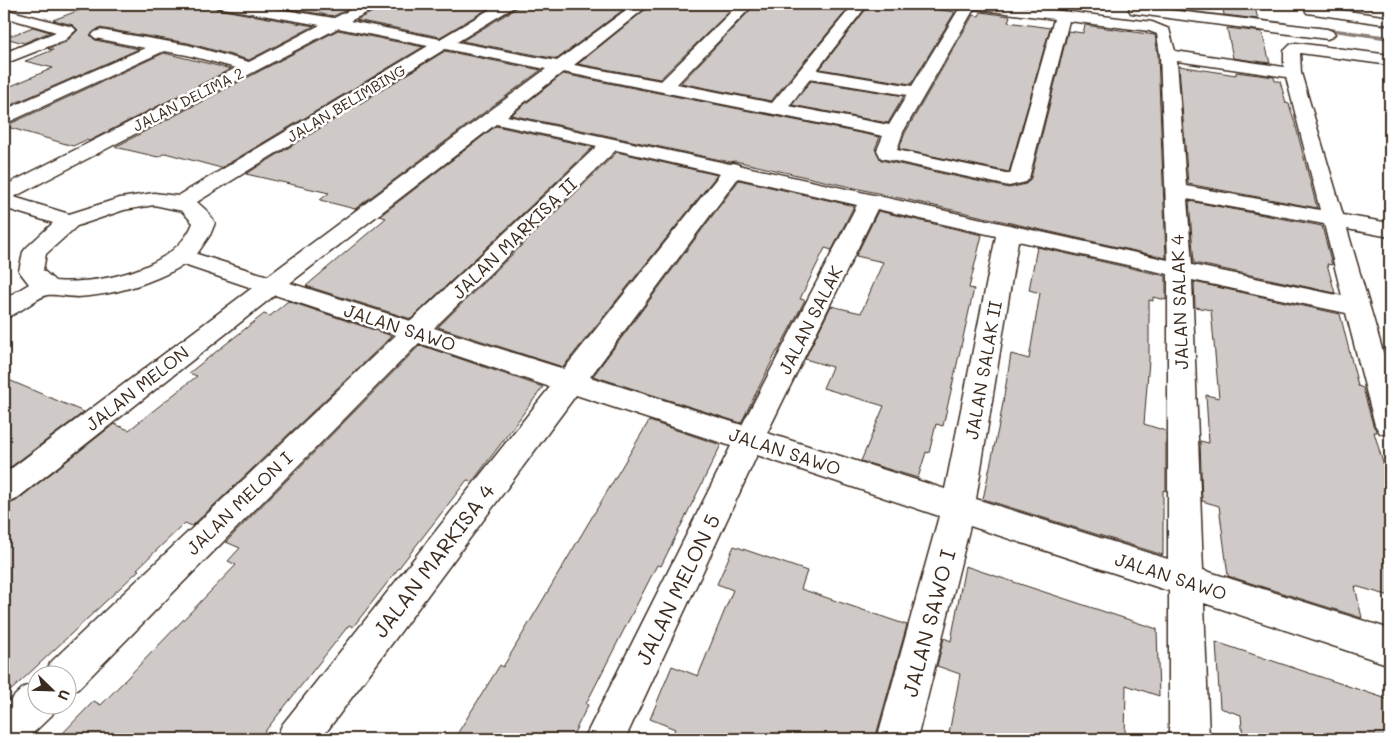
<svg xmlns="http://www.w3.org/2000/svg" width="1394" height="743" font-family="Mali,sans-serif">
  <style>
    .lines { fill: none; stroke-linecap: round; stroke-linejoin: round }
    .stream { fill: #887e77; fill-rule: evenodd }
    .building { fill: #cfcac7; stroke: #3b2a1e }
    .minor-casing { stroke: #3b2a1e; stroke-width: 3 }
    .minor { fill: #fff; fill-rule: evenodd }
    .labels { text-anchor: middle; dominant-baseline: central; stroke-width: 5; stroke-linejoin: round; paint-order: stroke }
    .far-street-label { font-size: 15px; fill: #3b2a1e; stroke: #fff }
    .street-label { font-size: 18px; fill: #3b2a1e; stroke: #fff }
    .near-street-label { font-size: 21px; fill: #3b2a1e; stroke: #fff }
  </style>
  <rect width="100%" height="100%" fill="#fff"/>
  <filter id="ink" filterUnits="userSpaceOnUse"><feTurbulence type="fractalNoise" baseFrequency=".02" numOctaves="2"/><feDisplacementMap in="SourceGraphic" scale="10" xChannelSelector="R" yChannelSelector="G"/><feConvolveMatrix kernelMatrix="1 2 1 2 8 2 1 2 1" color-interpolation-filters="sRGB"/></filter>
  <g filter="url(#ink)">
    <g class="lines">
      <path class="stream" d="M1125,4H1140L1285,22L1288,24L1285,26Z
        M1314,26L1390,36V40L1312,29L1311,28Z"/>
    </g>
    <path class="building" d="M96,4H213L217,9L314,26L249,60L188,43L99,28L90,35L95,40L139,49L4,108V89L53,68L25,61L53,50L48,49L66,42L78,30L73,25L53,20Z
      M256,4H358L334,16Z
      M382,4H496L440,37L356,20L379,9Z
      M518,4H631L557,59L462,41L515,9Z
      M652,4H737L660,79L578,64Z
      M756,4H852L771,101L681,83Z
      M870,4H898L955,12L911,84L820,69Z
      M1222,4H1254L1258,19L1224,15Z
      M981,12L1010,16L1008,22L1050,28L1009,172L899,149L905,133L973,15L979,16Z
      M1085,25L1155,35L1158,55L1166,258L735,161L730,162L511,115L563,74L880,137L875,149L881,160L1009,188L1026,184L1031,178L1068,31L1083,33Z
      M33,27L50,32L24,43L5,38Z
      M1227,28L1262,32L1270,63L1233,58Z
      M338,30L423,47L221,168L165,153L158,157L115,147Z
      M445,51L541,70L355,209L320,200L329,193L246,174Z
      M164,53L231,69L89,141L86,140L73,146L4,126V124L12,123Z
      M1179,66L1236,75V72L1274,77L1275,81H1280L1286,103L1289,104L1295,123L1317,208L1188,184Z
      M811,81L904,96L888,123L792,105Z
      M496,126L593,147L411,319L306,286L386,218L380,216Z
      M617,152L717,175L563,367L438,327Z
      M739,180L854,206L832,250L825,248L800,299L805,300L778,351H777L741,423L593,376Z
      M1189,201L1322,226L1332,265L1327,264L1335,293L1194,263Z
      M878,211L982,235L969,288L974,289L943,426L936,424L929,453L926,452L918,478L861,461L884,406L823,388L832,367L805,359L831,306L861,313L883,262L856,256Z
      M1037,247L1166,276V300L1153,297V301L1149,300V360L1144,424L1166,431V491L1163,490V555L983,499L1000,420L1011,354L1029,359L1040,293L1029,290Z
      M1194,282L1340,314L1358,386L1363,388L1373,425L1377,432H1374L1390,487V596L1355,586L1362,618L1228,576L1219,506L1202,501L1200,441L1209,443L1206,395L1219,398L1211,310L1195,307Z
      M288,301L392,336L192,526L185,523L137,569L139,570L4,697V506L16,501L114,424L129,430L197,376L189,373L264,314L270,316Z
      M420,345L543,387L473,481L467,480L353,627L349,625L259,739H57L94,701L101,705L236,565L228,561L240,548L226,542Z
      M4,378L84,412L4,472Z
      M649,421L721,445L661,566L657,565L586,704L588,705L571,739H454L500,665L503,667Z
      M734,546L807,571L801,589L907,625L875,739H670L675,729L650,719L672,666L698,676L733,590L717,584Z
      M965,566L1157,629L1159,696L1126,685L1125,739H948L960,674L937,666L944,638L951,641Z
      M1216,642L1390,700V739H1243L1241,715L1220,708Z"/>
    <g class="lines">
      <g class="minor-casing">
        <path id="minor" d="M215,4H246L334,18L362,4H380L378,7L350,21L440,39L499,4H516L514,7L457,42L557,61L634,4H650L574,65L661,81L739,4H754L677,84L772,103L854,4H868L817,70L912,86L962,4H1004L1152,22L1169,29L1175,51L1284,67V51L1290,45L1296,43L1390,55V65L1300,53L1301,73L1343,215L1390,223V237L1347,229L1390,376V436L1380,433L1375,425L1346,313L1192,280L1203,570L1390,629V665L1204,603L1209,739H1169V591L970,526L917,739H877L939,516L757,455L625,739H584L731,446L576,395L321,739H276L282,725L550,387L419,343L78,689L68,693V676H45L50,663L396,335L275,295L15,500L4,504V474L252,288L184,265C152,283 115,295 78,297C70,297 53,294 47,295C37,297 20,314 4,318V299L29,284L19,271L23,252L27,247L53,223L4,208V186L236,68L187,55L164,51L11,121L4,122V110L145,48L95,38L92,35L95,32L100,30L188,45L249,62L320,25L222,8L217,7ZM974,9L1054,19L1010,174L897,150L903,132ZM1069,21L1149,31L1157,34L1160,55L1168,260L742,166L734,163L730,164L507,116L563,72L883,136L877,150L881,158L1009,186L1026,182L1029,178ZM338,28L428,46L178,196L154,193L120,198L69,214L14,197ZM445,49L546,69L268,276L197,254L210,235L215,223L207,211L197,202ZM1177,61L1286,77L1320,210L1186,186ZM810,79L907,95L889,125L789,106ZM496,124L597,146L411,321L290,283ZM616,150L720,174L564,369L434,328ZM738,178L857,205L742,425L590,377ZM1187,199L1324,224L1342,296L1192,265ZM154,205L182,211L193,223C175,269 99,285 55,281L43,270L46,254L77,226L124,210ZM877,209L996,236L945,489L767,433ZM1018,241L1168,274V559L976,499Z
          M1136,6L1327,29L1332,31L1335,34L1332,37L1327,39L1131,13L1129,10L1131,7Z
          M1312,6L1390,17V25L1307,13L1305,10L1307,7Z
          M4,9L73,27L76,30L65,40L4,64V53L56,32L4,17Z
          M38,682V706H56L52,715L27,739H4V706L24,687Z"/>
      </g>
      <use href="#minor" class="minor"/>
    </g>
  </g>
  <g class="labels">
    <g class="far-street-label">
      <text transform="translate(188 99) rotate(-27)">JALAN DELIMA 2</text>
      <text transform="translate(346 103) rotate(-31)">JALAN BELIMBING</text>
    </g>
    <g class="street-label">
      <text transform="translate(514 238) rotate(-44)">JALAN MARKISA II</text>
      <text transform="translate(1179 302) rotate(-92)">JALAN SALAK 4</text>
      <text transform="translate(810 320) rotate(-63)">JALAN SALAK</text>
      <text transform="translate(400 327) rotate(18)">JALAN SAWO</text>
      <text transform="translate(983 370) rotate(-80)">JALAN SALAK II</text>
      <text transform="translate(137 388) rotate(-38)">JALAN MELON</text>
      <text transform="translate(785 451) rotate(18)">JALAN SAWO</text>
      <text transform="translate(239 503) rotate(-44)">JALAN MELON I</text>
      <text transform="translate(1171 576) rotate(18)">JALAN SAWO</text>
    </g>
    <g class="near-street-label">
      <text transform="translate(433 560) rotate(-53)">JALAN MARKISA 4</text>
      <text transform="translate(677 589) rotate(-64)">JALAN MELON 5</text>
      <text transform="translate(928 623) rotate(-75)">JALAN SAWO I</text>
    </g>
  </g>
  <rect width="1394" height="743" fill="none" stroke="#fff" stroke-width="20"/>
  <rect x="10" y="10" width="1374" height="723" fill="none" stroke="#3b2a1e" stroke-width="2" filter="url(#ink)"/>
  <g transform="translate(52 690) rotate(113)"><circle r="24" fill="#ffffff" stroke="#b1aaa5"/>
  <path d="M0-4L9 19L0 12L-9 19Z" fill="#3b2a1e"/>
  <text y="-8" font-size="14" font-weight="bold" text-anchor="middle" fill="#3b2a1e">U</text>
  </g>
</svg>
